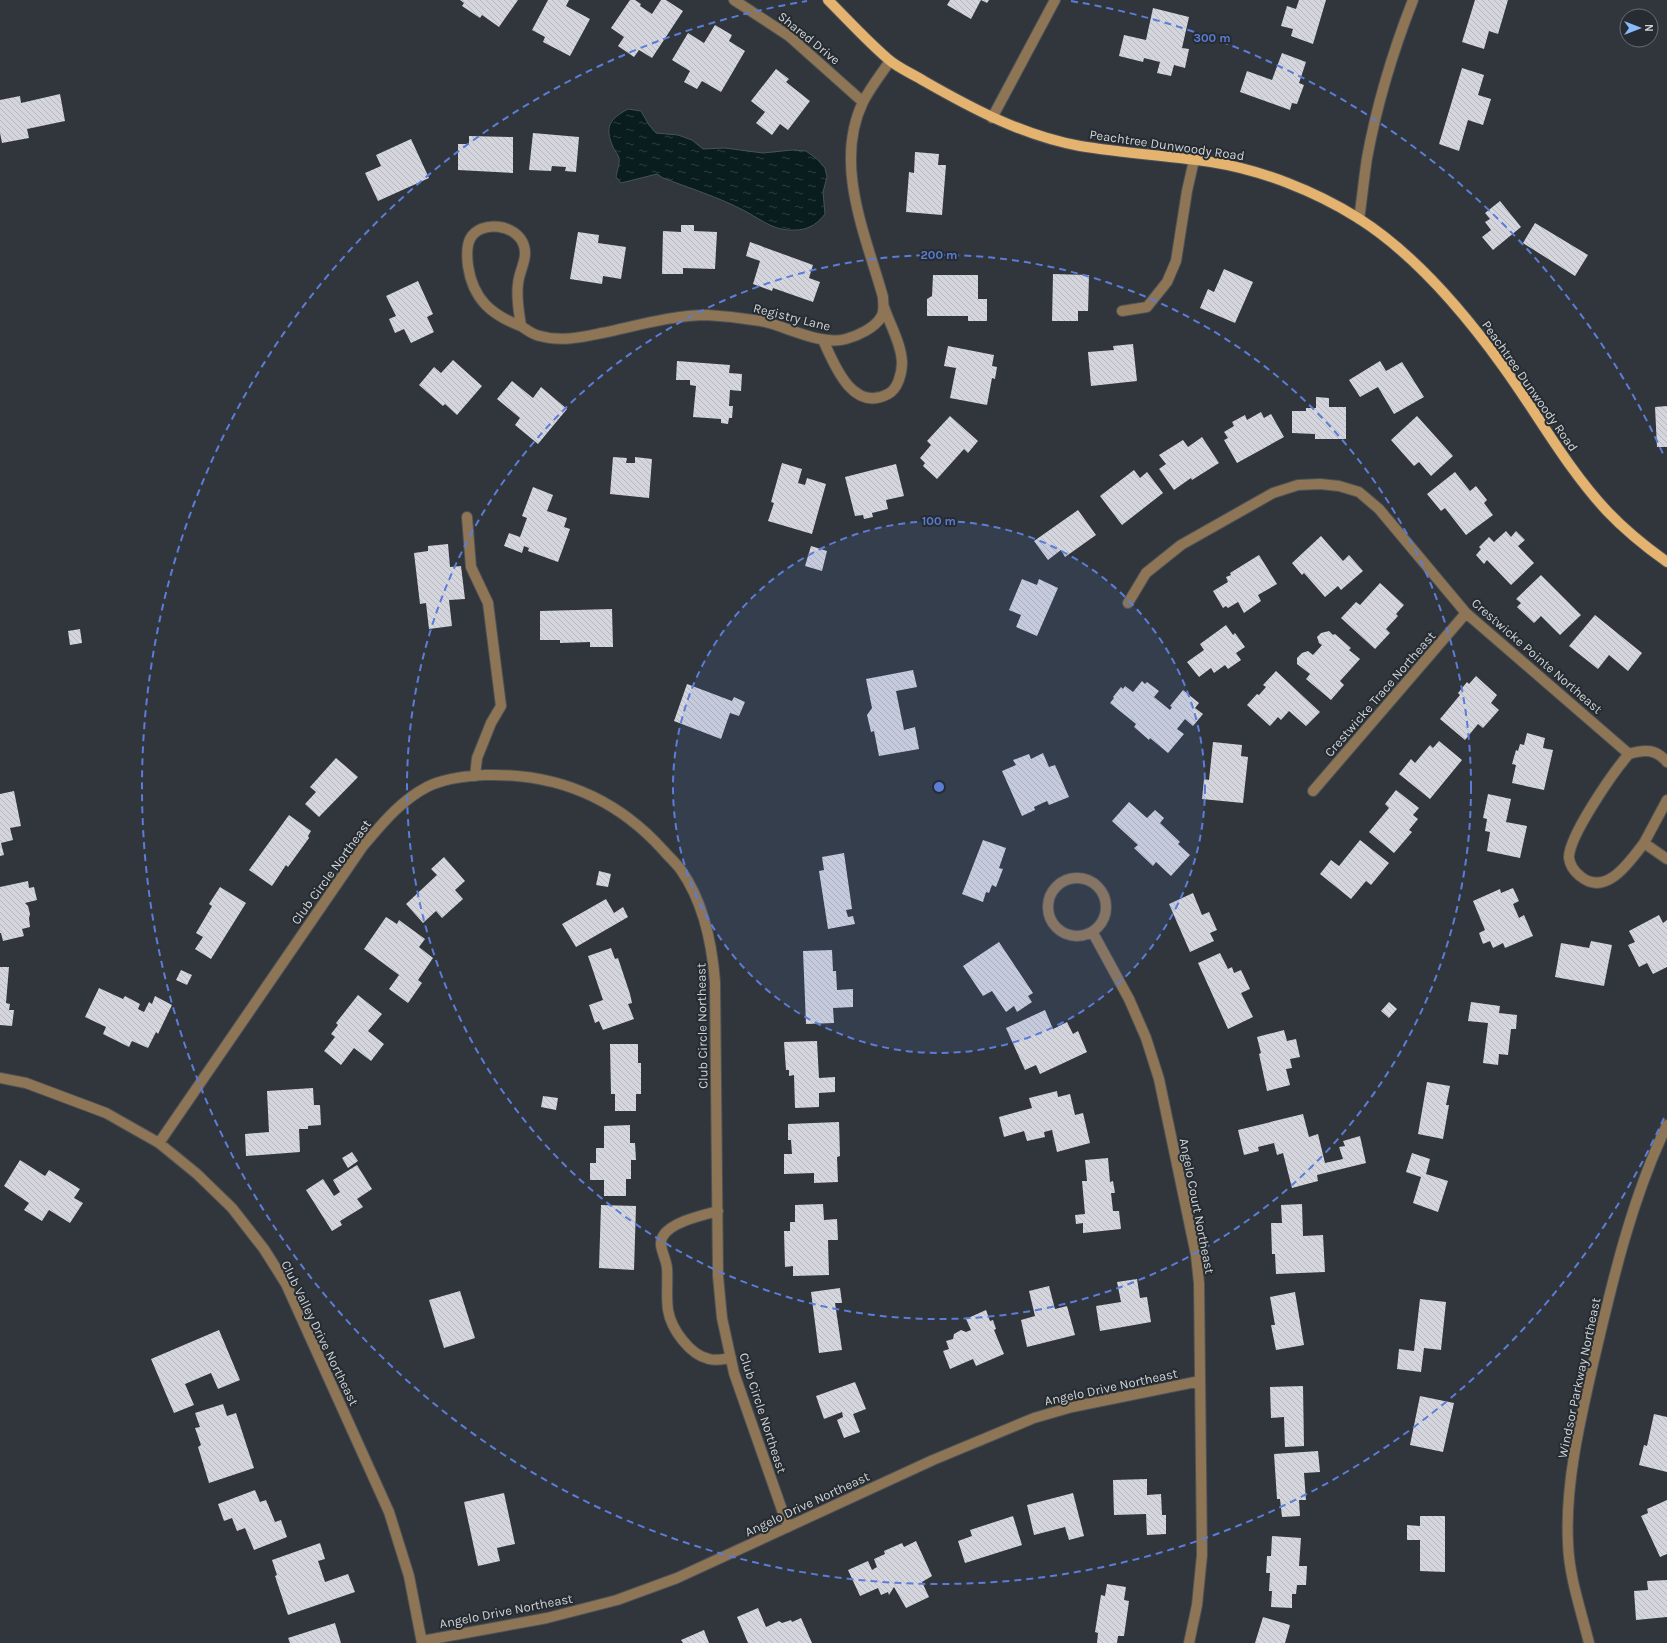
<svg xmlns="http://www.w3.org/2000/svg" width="1667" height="1643" font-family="Karla,sans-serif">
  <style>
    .water { fill: url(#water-ripples); stroke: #455455 }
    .building { fill: url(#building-back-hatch) }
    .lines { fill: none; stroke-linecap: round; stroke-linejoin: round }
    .minor-casing { stroke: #4d5257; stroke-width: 12 }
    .major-casing { stroke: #4d5257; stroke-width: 12 }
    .minor { stroke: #8d7555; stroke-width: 10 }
    .major { stroke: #e4b370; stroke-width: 10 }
    .ring { fill: none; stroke: #5b7dd7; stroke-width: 2; stroke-dasharray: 7 5 }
    .labels { text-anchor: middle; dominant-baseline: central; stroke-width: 4; stroke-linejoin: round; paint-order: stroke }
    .street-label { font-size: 13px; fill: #cfd3d6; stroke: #262c31 }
    .centre { fill: #5b7dd7; stroke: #262c31; stroke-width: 2 }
    .ring-label { font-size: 12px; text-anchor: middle; font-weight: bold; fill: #5b7dd7; stroke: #262c31; stroke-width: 4; stroke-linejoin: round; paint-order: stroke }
  </style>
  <defs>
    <pattern id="water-ripples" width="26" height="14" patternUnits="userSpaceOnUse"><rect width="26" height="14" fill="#0a1d1e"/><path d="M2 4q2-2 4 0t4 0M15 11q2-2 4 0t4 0" fill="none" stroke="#2d3d3e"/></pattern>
    <pattern id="building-back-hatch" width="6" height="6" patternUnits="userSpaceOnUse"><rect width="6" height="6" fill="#d5d5de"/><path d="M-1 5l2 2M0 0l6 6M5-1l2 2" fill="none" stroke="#b7b7be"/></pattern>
  </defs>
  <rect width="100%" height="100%" fill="#30363b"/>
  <path class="water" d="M628,109L641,111L649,125L656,133L678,135L692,140L703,149L725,148L763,153L792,150L806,151L817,159L825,168L827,177L823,192L825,214C815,227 805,231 788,230C771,229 757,217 743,210C718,197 689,188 663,178L657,174L621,183L616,177C617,171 620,163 619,158C618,154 614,150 613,147C604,126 610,119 628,109Z"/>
  <path class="building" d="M460,0H518L499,27L482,15L480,18L462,6L464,3Z
    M548,0H569L566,6L590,19L570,56L543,42L545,37L532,30Z
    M630,0H635L641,4L640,6L652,14L661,0H666L683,11L652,58L639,50L634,57L618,46L624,37L611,28Z
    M950,0H989L987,3L981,0L971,19L947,5Z
    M1299,0H1326L1313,44L1291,36L1293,29L1281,26L1287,6L1296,9Z
    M1475,0H1508L1498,34L1489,31L1484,49L1462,42Z
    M1153,8L1189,17L1182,48L1189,49L1185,68L1174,65L1171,76L1157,73L1160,62L1144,58L1143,62L1119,56L1124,35L1146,40Z
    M715,25L732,35L729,41L745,51L721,92L702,81L697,89L684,82L690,71L672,60L688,33L704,43Z
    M1282,53L1306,62L1299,83L1304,85L1297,104L1292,103L1290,110L1240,92L1247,71L1272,80Z
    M1462,68L1484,75L1478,95L1491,99L1483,125L1468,120L1459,151L1439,144Z
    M776,69L789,79L786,82L810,101L788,130L780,124L772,135L756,123L765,112L751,101Z
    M60,94L65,121L27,129L29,138L2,143L0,133V100L20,96L21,103Z
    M533,133L579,137L576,172L565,171L566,167L552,166L551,171L529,170Z
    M469,136L513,137V173L458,170V144H469Z
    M411,139L429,178L378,201L365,173L381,166L376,155Z
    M915,152L939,154L938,165H946L942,215L906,212L909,172L914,173Z
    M1500,201L1521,227L1493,250L1482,237L1491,230L1485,222L1490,219L1485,213Z
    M1535,223L1588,255L1575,276L1523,243Z
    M681,225H694V231L717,232L715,269L683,268V274H662L663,231L681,232Z
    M578,232L599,235L598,243L626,247L621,279L603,276L602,284L570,279Z
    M750,242L813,265L809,278L820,282L813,302L773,288L772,291L753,284L760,261L746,256Z
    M1224,269L1253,282L1235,323L1200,308L1208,289L1214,292Z
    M1053,274L1089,275L1088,311H1078V321H1052Z
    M933,275H978V299H987V321H968V316H927V299L932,296Z
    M418,281L433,314L427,317L434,332L411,343L404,329L395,333L389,319L396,316L386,296Z
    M1133,344L1137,381L1091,386L1088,352L1114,350L1113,346Z
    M948,346L994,355L992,366L997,367L995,379L992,378L987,405L950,398L956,368L944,366Z
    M453,360L482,386L457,415L445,404L443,406L419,385L434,367L441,373Z
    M677,361L730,365L729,373L742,374L741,391L730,390L729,406H733L732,418H729L728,424L721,423V419L693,417L696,386L690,385V380H676Z
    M1380,361L1386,371L1402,362L1424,397L1394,414L1378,387L1360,397L1349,380Z
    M512,381L533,398L541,387L567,409L538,444L515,425L520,418L497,399Z
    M1316,397L1329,398V407H1346V439H1315V434L1292,433V411H1306V408H1316Z
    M1667,406V447H1657L1655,407Z
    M1261,412L1264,418L1271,414L1284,437L1237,463L1224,440L1228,438L1224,432L1234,426L1232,422L1245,415L1247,420Z
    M950,416L978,441L968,453L964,449L937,479L923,466L925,463L920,458L931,445L927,441Z
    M1417,416L1453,456L1431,476L1419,462L1414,466L1391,440Z
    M1202,437L1219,463L1192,480L1191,478L1174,490L1159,469L1166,464L1159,455L1183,440L1188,447Z
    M613,457L627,458L626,463H635V457L652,459L649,498L610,494Z
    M782,463L802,469L798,483L805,485L807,478L826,484L812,534L768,521L774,503L771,502Z
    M896,464L904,496L886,500L888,509L872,513L873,517L864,519L863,515L855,516L845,477Z
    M1134,470L1140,478L1147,472L1163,493L1122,525L1100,496Z
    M1455,472L1470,491L1476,486L1487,500L1484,503L1493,515L1466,535L1445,508L1441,511L1427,494Z
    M533,487L553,495L547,511L567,518L564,527L570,529L558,562L528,551L529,548L524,546L522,553L504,546L509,533L520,537L527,518L522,516Z
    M1078,510L1096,535L1065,557L1061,550L1048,560L1034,541Z
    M1506,531L1511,537L1516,531L1525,540L1518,546L1534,563L1511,585L1487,560L1484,564L1476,555L1481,549L1479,547L1489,537L1494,542Z
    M1321,536L1343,561L1349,555L1363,571L1341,590L1338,586L1325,597L1304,573L1302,575L1292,563Z
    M448,544L450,567L461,566L465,599L449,600L452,626L429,629L426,603L420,604L414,553L428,551V546Z
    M811,546L827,551L822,571L805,566Z
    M1259,555L1277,584L1258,595L1261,601L1244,613L1238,602L1228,608L1226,606L1223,608L1213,591L1228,582L1226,577L1231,575L1230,573Z
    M1541,575L1581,615L1560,635L1541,616L1534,623L1517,607L1521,603L1516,599Z
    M1022,579L1037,585L1039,579L1058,588L1037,636L1016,627L1021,615L1009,610Z
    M1380,583L1404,605L1396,614L1398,616L1386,629L1390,633L1375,649L1341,618L1356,602L1360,605Z
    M612,609L613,647H590V642L560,643V640H540V611Z
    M1595,615L1642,653L1628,671L1609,655L1598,669L1569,646Z
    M1226,625L1233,635L1235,633L1245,647L1236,653L1241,660L1228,669L1225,665L1214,673L1211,668L1199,677L1187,662L1204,650L1200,644Z
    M80,629L82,643L70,645L68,631Z
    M1329,631L1333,635L1335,634L1351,648L1349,650L1360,659L1340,681L1344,685L1331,700L1306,679L1310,674L1297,664V658L1302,653L1308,651L1313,655L1322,645L1319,643L1317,637L1321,633Z
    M913,670L917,687L896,691L904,730L915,727L919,749L879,756L874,731L871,732L867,715L872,708L866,679Z
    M1276,671L1320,712L1306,726L1289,711L1281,720L1278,717L1270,726L1247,705L1257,694L1259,695L1266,687L1263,685Z
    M1476,676L1497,695L1491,703L1499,710L1483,728L1478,724L1465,740L1440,719L1460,695L1458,693L1467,682L1469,684Z
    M1142,681L1145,684L1147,682L1159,691L1154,697L1170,710L1172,707L1170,706L1183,690L1199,703L1195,708L1203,714L1193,726L1185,719L1177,729L1184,734L1168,753L1150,738L1149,740L1134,727L1136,724L1110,703L1114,698L1113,697L1121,687L1123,689L1125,686L1133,692Z
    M687,684L732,701L734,697L745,702L739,716L730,713L721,739L674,721Z
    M1527,733L1545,738L1543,748L1553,750L1544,790L1512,783L1516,765L1512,764L1516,750L1518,751L1520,744L1524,745Z
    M1439,741L1462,760L1430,799L1399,774L1411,759L1415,763L1430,745L1433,748Z
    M1213,742L1242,745L1241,756L1248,757L1243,803L1202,799L1204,779L1209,780Z
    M1043,753L1049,767L1055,765L1069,797L1049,805L1047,801L1034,807L1035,810L1022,816L1002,771L1016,765L1013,760L1029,754L1031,759Z
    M336,758L358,777L319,817L305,804L316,792L310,787Z
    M1396,790L1419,808L1413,815L1418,819L1409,830L1412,832L1394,853L1369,832L1389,808L1385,804Z
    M14,791L21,826L10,828L13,840L1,843L4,855L0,856V794Z
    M1488,794L1511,799L1506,822L1527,826L1520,858L1487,851L1490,832L1485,831L1487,819L1483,818Z
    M1129,802L1147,818L1155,810L1164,818L1160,823L1180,842L1178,844L1190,855L1171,876L1156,862L1153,866L1134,848L1138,845L1112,821Z
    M289,815L311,831L308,836L309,838L288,867L286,865L272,886L249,870Z
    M983,840L1006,848L999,868L1003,869L996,887L992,885L989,893L986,892L983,902L962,894Z
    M1360,840L1389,863L1371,885L1366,881L1351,899L1320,874L1331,860L1339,866Z
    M844,853L852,909L846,910L848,917L853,916L855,924L828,929L819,871L824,870L822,857Z
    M444,857L465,881L455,890L463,899L442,918L436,911L423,923L406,904L437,875L431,869Z
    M599,871L611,874L608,887L596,885Z
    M28,881L29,888L34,887L37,900L25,903L28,906L30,914L29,918L30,927L22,929L24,936L3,941L1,933H0V887Z
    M220,887L246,903L211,959L195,949L203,937L196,933L212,906L209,904Z
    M1513,888L1519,901L1513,904L1519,918L1524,915L1533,936L1505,948L1503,943L1493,948L1490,941L1483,944L1479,933L1485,930L1473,901L1500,889L1501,893Z
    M1193,893L1202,915L1209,912L1217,930L1210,933L1214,941L1190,952L1169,904Z
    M606,899L614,913L623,907L628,917L576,947L562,924Z
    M1659,915L1663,923L1667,920V967L1653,974L1647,963L1639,967L1628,945L1635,942L1629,931Z
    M386,917L397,924L399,920L425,939L419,947L433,958L418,980L422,983L408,1003L389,989L399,975L364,949Z
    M1591,941L1612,945L1604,986L1555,977L1561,943L1589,948Z
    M999,942L1033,993L1028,996L1032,1002L1017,1012L1014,1006L1006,1012L992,991L983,996L963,966Z
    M611,948L615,959L618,958L630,994L632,1003L628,1004L634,1019L603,1030L599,1021L595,1023L589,1005L603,1000L588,956Z
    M832,950L833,971H836L837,990L853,989V1007L833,1008L834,1023L806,1024L803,951Z
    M1220,953L1228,969L1232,967L1234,973L1241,970L1250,989L1241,993L1253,1017L1228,1029L1198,963Z
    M0,967H9L6,1003L10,1004L9,1010H14L12,1026L0,1025Z
    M181,970L192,975L187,985L176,980Z
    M99,988L123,999L125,996L140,1004L138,1009L144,1012L149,1002L152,1004L155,996L172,1005L158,1034L156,1032L148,1048L132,1041L129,1047L103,1034L106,1027L85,1017Z
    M358,995L382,1014L368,1031L384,1044L371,1061L354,1048L341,1065L324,1051L335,1037L331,1034L338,1025L336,1023Z
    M1389,1002L1397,1009L1389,1018L1381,1011Z
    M1471,1002L1500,1006L1499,1013L1517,1015L1516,1029H1511L1508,1055L1499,1054L1498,1065L1483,1063L1488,1023L1468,1021Z
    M1045,1010L1053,1029L1067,1022L1073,1034L1078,1031L1087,1052L1040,1074L1036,1065L1025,1070L1006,1028Z
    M1284,1030L1287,1041L1296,1039L1300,1057L1290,1059L1292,1068L1286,1069L1290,1085L1267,1091L1259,1054L1261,1053L1257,1037Z
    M817,1041L819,1078L835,1077V1092L819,1093V1107L795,1108L794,1075L789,1076V1070H786L784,1042Z
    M610,1044H638V1063H641V1094H636V1111H615V1094H611Z
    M1427,1082L1450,1086L1446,1105H1449L1443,1139L1418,1134Z
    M313,1088L314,1105H320L321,1125L308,1126V1129H299L300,1152L246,1156L245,1134L269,1132L267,1091Z
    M1057,1091L1058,1097L1070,1094L1075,1115L1083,1113L1090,1143L1057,1152L1052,1130L1044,1132L1045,1137L1027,1141L1024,1131L1004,1137L999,1117L1032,1108L1029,1098Z
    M543,1096L558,1098L556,1110L541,1107Z
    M1303,1114L1309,1137L1318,1134L1325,1163L1343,1159L1339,1147L1345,1146L1343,1141L1360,1136L1366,1163L1317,1175L1318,1181L1292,1188L1283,1153L1277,1155L1274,1143L1258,1147L1259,1151L1244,1155L1238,1130Z
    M839,1122L840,1156L837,1157L838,1182L814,1183V1173L784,1174V1154H792L791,1140H788V1124Z
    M630,1125V1143H635L636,1160H631V1179H626V1196H604V1180H590V1163H596V1148H604V1126Z
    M352,1152L358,1161L348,1168L342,1158Z
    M1412,1153L1430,1159L1426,1174L1448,1181L1438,1212L1413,1203L1421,1177L1406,1172Z
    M1108,1158L1110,1182L1113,1181L1115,1193H1111L1113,1211H1119L1121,1229L1083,1233V1223L1076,1224L1075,1215L1085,1214L1082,1181H1087L1085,1160Z
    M20,1160L45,1176L49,1170L80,1189L74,1198L83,1203L70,1223L49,1210L42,1221L24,1210L29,1203L4,1186Z
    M357,1165L372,1189L357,1199L363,1207L340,1221L342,1225L332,1231L306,1190L323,1179L334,1196L340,1192L333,1180Z
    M823,1204L824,1220L837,1219L838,1240H828L829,1275L793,1276V1266L785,1267L784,1231H790V1222H795V1205Z
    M1302,1204L1303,1236L1323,1235L1325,1272L1276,1274L1275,1254H1272L1271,1223H1282L1281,1205Z
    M601,1205L636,1206L634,1270L599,1268Z
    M1137,1279L1140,1298L1147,1297L1151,1322L1100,1331L1096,1306L1121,1302L1117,1282Z
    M1049,1286L1055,1309L1067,1306L1075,1335L1027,1347L1021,1320L1035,1316L1029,1291Z
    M840,1288L842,1303H835L842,1350L819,1353L811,1292Z
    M460,1291L475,1338L444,1348L429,1300Z
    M1295,1292L1304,1345L1276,1350L1271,1325H1275L1270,1297Z
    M1420,1299L1446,1302L1441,1350L1424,1348L1421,1372L1397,1369L1399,1349L1414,1351Z
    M986,1310L990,1321L993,1320L996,1329L994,1330L1004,1354L976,1366L973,1359L950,1369L943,1351L949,1349L946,1341L953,1339L954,1334L961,1330L966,1332L971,1330L966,1319Z
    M219,1330L240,1380L218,1389L211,1373L185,1384L194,1405L174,1413L151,1359Z
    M855,1382L866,1409L853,1414L860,1432L844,1438L837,1420L843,1417L842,1412L824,1419L816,1396Z
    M1303,1386L1304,1446L1285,1447L1284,1417L1271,1418L1270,1387Z
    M1420,1396L1454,1403L1443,1452L1410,1445Z
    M223,1404L227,1416L236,1413L254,1468L209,1483L198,1447L201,1445L195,1428L200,1427L195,1413Z
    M1654,1414L1667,1417V1472L1639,1465L1644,1445L1647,1446Z
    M1318,1451L1320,1472L1304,1473L1306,1500H1299L1300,1516L1282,1517L1280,1499H1277L1274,1454Z
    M1147,1479V1495L1161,1494L1162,1515H1166V1534L1147,1535L1146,1514L1114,1515L1113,1480Z
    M255,1490L260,1502L266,1500L275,1522L281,1520L287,1537L254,1550L245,1528L237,1531L232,1518L224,1521L218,1504Z
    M504,1493L515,1544L497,1548L500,1561L478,1566L464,1502Z
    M1073,1493L1084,1536L1069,1540L1065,1527L1034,1535L1027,1505Z
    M1667,1500V1554L1660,1557L1641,1516L1648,1513L1647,1509Z
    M1013,1516L1022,1545L965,1563L958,1541L972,1536L970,1530Z
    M1420,1516H1445V1572L1420,1571V1540H1407V1525L1420,1526Z
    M1272,1536L1301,1538L1299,1566H1307L1306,1585H1297L1296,1594H1292V1608L1271,1607L1272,1591H1269L1270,1573H1266L1267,1556H1271Z
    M916,1541L932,1576L922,1582L929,1597L906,1608L894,1587L889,1595L888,1592L881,1595L878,1588L860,1596L848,1570L868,1561L872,1570L877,1567L874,1559L885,1554L884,1551L902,1543L904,1547Z
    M320,1543L325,1559L318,1561L325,1582L348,1574L355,1592L288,1615L275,1576L277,1575L272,1560Z
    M1667,1580V1617L1636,1620L1634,1591L1648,1590L1647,1581Z
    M1107,1584L1126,1587L1124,1600L1129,1601L1124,1636H1118L1117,1643H1097L1098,1633L1095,1632L1101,1595L1105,1596Z
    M758,1608L766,1627L779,1621L782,1623L791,1620L792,1622L801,1618L812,1643H748L737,1617Z
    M1263,1617L1290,1625L1285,1643H1255Z
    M335,1623L341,1643H290L288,1638Z
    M704,1630L709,1643H683L681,1640Z"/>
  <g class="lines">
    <g class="minor-casing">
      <path id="minor" d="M734,0L789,36L863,102
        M992,118L1055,0
        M1359,219C1362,199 1364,178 1367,158C1377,104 1393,51 1413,0
        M1122,311L1147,307L1167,282L1176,261L1187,191L1194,160
        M521,326C491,315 473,299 468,266C467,258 466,247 470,239C480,219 518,224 524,246C528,259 519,271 518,284C516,298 519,312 521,326C527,330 533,335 540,336C561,342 582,337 602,333C636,326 672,315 707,315C725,316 743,318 761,321C786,326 820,346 846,339C857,336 875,328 881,317C885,311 883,303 883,297C866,236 833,164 863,102C870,88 881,74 890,61
        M823,340C834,364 852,413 888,394C898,389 902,373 902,362C901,343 890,325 884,307
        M467,517L471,567L488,603L501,706L491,723L477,758L475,776
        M1128,603L1146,573L1181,545L1273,493L1298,485L1320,484L1339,486L1359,492L1379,509L1466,613L1629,754C1645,749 1656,749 1667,762
        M1629,754C1614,771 1568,837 1569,858C1570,865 1575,872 1580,876C1606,898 1630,861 1644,843
        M1313,791L1466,613
        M1667,800L1644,843L1667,859
        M1048 907a29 29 0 1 1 58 0a29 29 0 1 1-58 0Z
        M1093,933L1129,999L1146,1038L1159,1079L1196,1255L1199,1283L1202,1555L1197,1605L1189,1643
        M0,1078L26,1083L106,1113L159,1143L197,1174L232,1208L264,1249L286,1284L389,1512L409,1576L422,1643
        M159,1143L363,846C382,824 400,801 427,787C444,778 466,776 485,775C556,773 616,798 663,850C669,857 676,863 681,870C704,903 712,943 715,982L718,1276L722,1318L734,1373L788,1527
        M718,1211C703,1215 671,1222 663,1236C657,1245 666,1257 667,1268C668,1282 666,1296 668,1310C671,1329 690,1355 709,1359C717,1361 723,1359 731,1358
        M422,1641L547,1618L617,1600L677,1578L933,1460L1034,1418L1072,1407L1200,1381
        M1589,1643C1581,1610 1569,1577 1568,1543C1565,1484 1580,1421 1593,1364C1612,1283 1631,1200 1667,1125"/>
    </g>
    <g class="major-casing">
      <path id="major" d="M828,0C848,20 867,41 888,59C898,68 913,74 924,81C973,109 1024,136 1080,146C1123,153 1168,156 1211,162C1262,170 1315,191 1358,218C1415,254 1463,311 1502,365C1537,413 1566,467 1607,511C1625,530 1646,547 1667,562"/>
    </g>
    <use href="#minor" class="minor"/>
    <use href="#major" class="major"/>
  </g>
  <circle cx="939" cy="787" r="266" fill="#5b7dd7" fill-opacity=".12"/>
  <g class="ring">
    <circle cx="939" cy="787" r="266"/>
    <circle cx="939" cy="787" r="532"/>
    <path d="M1664 1118A797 797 0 1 1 807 1M1071 1A797 797 0 0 1 1664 456"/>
  </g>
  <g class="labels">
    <g class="street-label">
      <text transform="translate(809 38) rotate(39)">Shared Drive</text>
      <text transform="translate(1167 145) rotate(8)">Peachtree Dunwoody Road</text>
      <text transform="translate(792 317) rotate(14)">Registry Lane</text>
      <text transform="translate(1530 386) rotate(55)">Peachtree Dunwoody Road</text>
      <text transform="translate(1537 656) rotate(41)">Crestwicke Pointe Northeast</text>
      <text transform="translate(1380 694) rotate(-49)">Crestwicke Trace Northeast</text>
      <text transform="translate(331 872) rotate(-54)">Club Circle Northeast</text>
      <text transform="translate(702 1026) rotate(-91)">Club Circle Northeast</text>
      <text transform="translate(1197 1206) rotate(79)">Angelo Court Northeast</text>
      <text transform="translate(320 1333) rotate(64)">Club Valley Drive Northeast</text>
      <text transform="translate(1579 1378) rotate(-78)">Windsor Parkway Northeast</text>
      <text transform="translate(1111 1387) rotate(-12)">Angelo Drive Northeast</text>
      <text transform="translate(763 1413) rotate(72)">Club Circle Northeast</text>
      <text transform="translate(807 1504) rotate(-25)">Angelo Drive Northeast</text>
      <text transform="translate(506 1611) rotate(-11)">Angelo Drive Northeast</text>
    </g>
  </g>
  <circle cx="939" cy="787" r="6" class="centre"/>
  <g class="ring-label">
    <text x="1212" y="42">300 m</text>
    <text x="939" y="259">200 m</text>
    <text x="939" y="525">100 m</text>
  </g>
  <g transform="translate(1639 28) rotate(90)"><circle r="19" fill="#262c31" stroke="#6a6f73"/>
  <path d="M0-3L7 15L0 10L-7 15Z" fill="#88bafc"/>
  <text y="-6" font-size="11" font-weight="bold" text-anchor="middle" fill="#cfd3d6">N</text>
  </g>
</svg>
